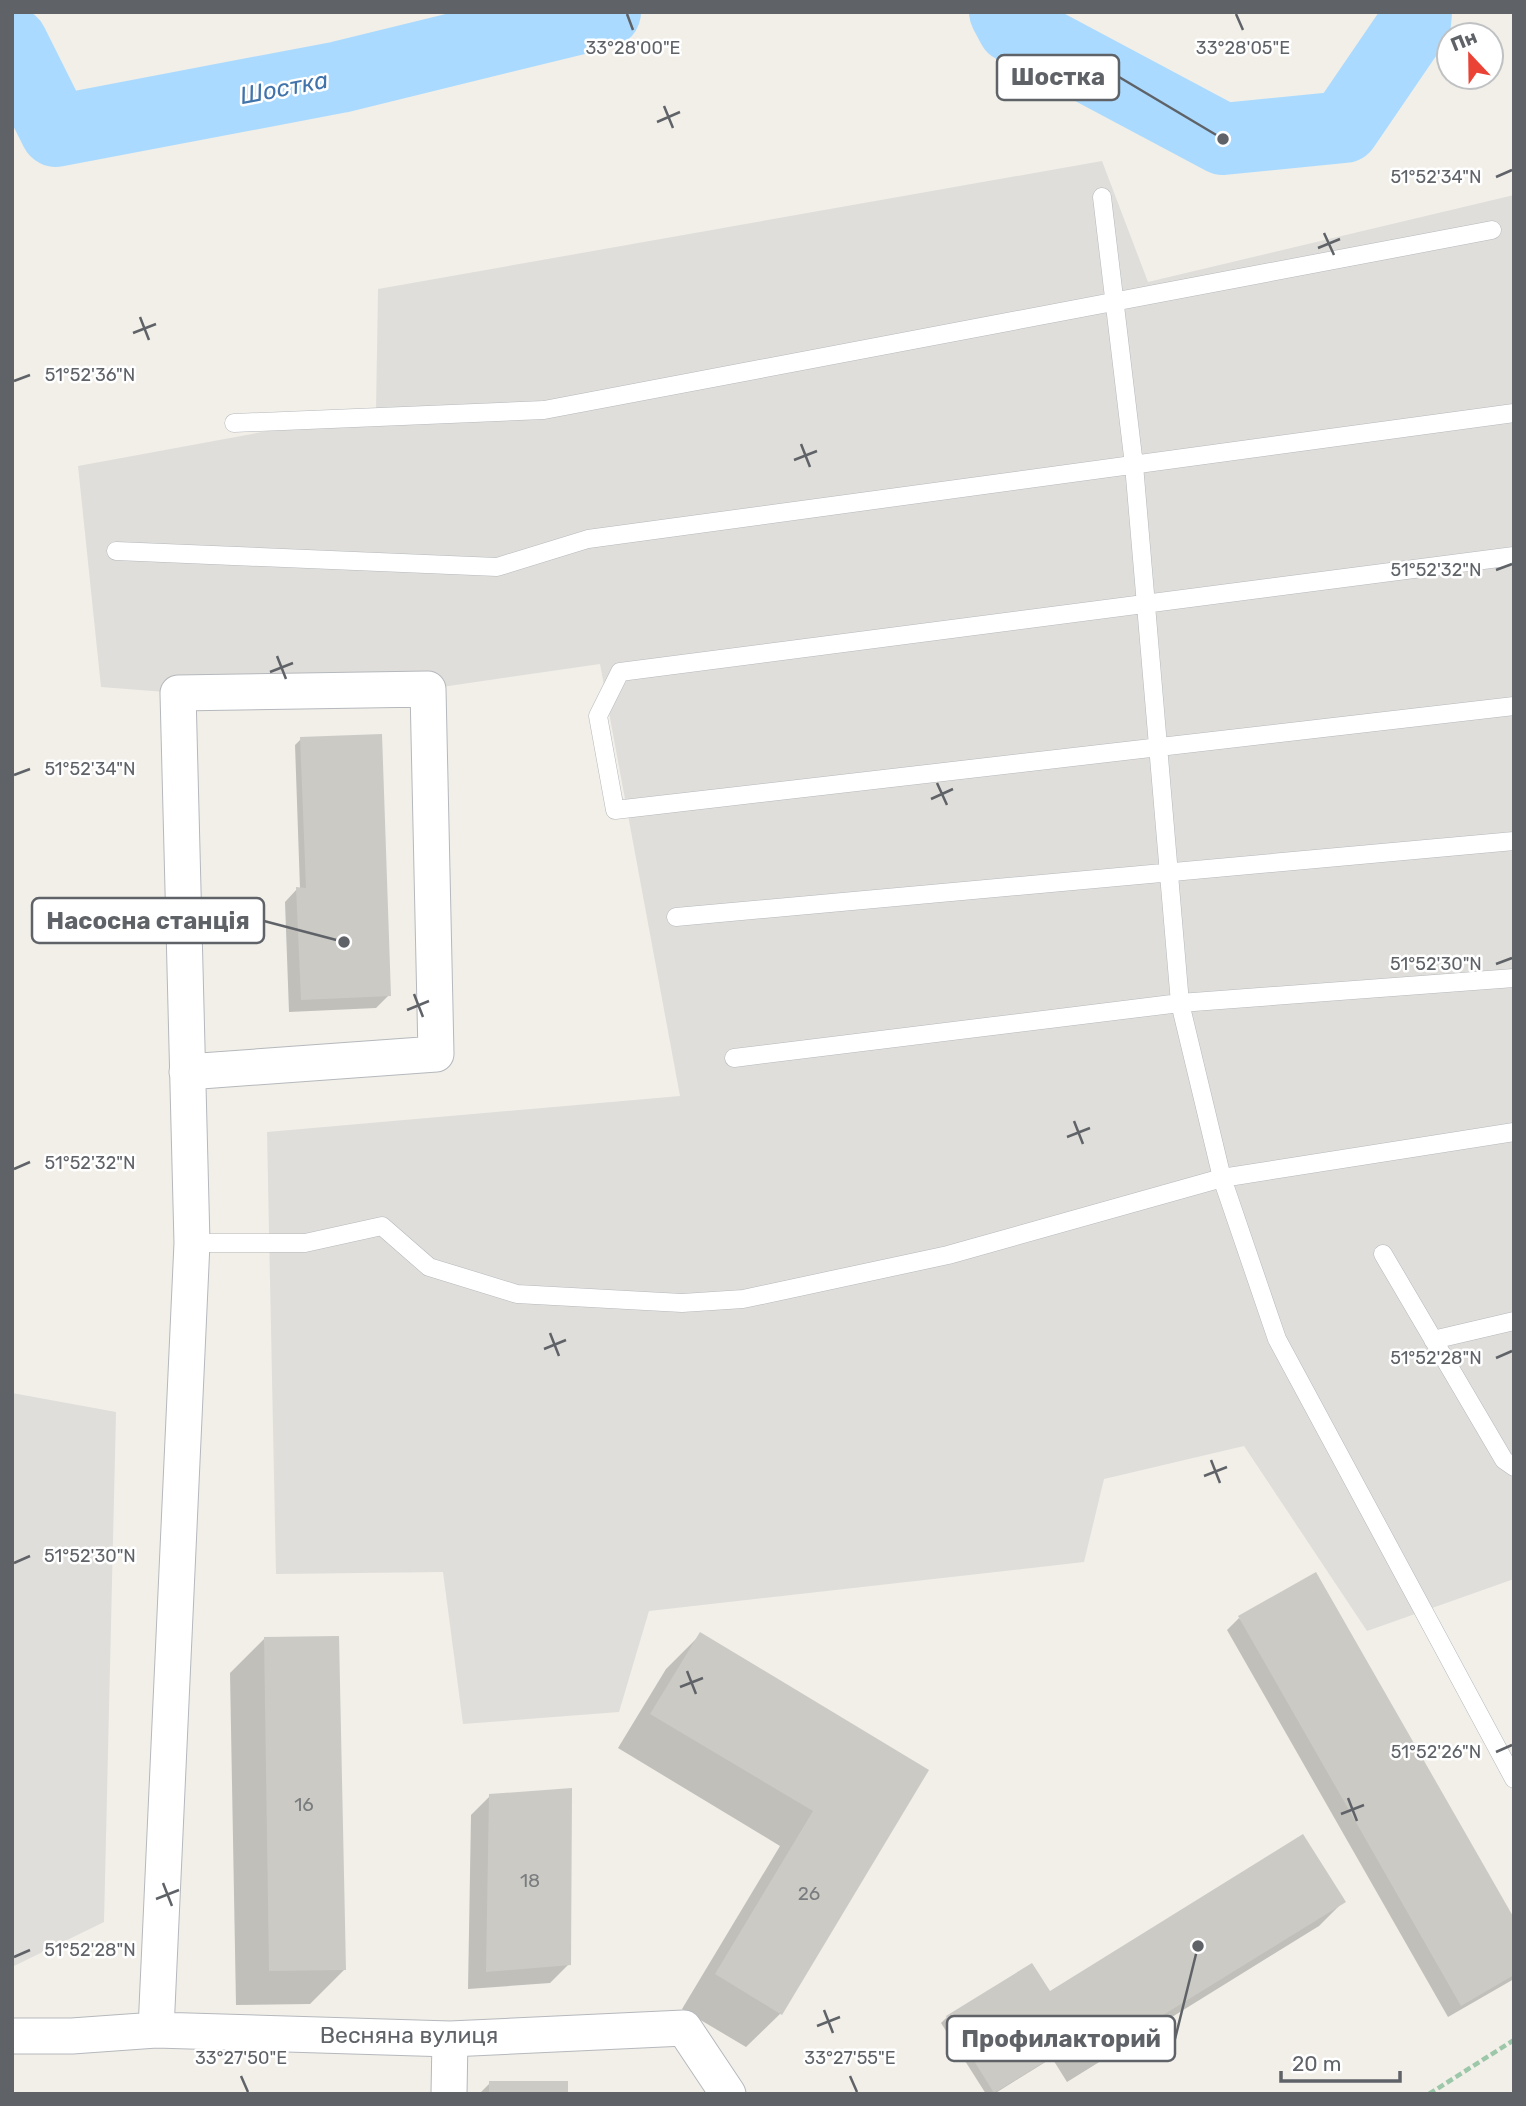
<svg xmlns="http://www.w3.org/2000/svg" width="1526" height="2106" font-family="Rubik,sans-serif">
  <style>
    .industrial { fill: #e0deda }
    .shadow { fill: #0003 }
    .lines { fill: none; stroke-linecap: round; stroke-linejoin: round }
    .river { stroke: #aadaff; stroke-width: 72 }
    .building { fill: #cccac5 }
    .service-casing { stroke: #b5b8bc; stroke-width: 19 }
    .minor-casing { stroke: #b5b8bc; stroke-width: 37 }
    .path { stroke: #9cc7a9; stroke-width: 4.5; stroke-dasharray: 7 3.5; stroke-linecap: butt }
    .service { stroke: #fff; stroke-width: 18 }
    .minor { stroke: #fff; stroke-width: 35 }
    .ticks { fill: none; stroke: #5f6368; stroke-width: 2.5 }
    .labels { text-anchor: middle; dominant-baseline: central; stroke-width: 5; stroke-linejoin: round; paint-order: stroke }
    .number-label { font-size: 19px; fill: #7a7d7f }
    .street-label { font-size: 23px; fill: #5f6368; stroke: #fff }
    .water-label { font-size: 24px; font-style: italic; fill: #4174aa; stroke: #fff }
    .ticks-label { font-size: 18px; text-anchor: middle; fill: #5f6368; stroke: #fff; stroke-width: 5; stroke-linejoin: round; paint-order: stroke }
    .leader { fill: none; stroke: #5f6368; stroke-width: 2.5 }
    .callout-dot { fill: #5f6368; stroke: #fff; stroke-width: 2.5 }
    .callout { fill: #fff; stroke: #5f6368; stroke-width: 2.5 }
    .callout-label { font-size: 24px; text-anchor: middle; font-weight: bold; fill: #5f6368 }
  </style>
  <rect width="100%" height="100%" fill="#f1efe8"/>
  <path class="industrial" d="M1102,161L1148,282L1514,195V1579L1367,1631L1244,1446L1104,1479L1084,1562L649,1611L619,1712L463,1724L443,1572L276,1574L267,1132L680,1096L600,664L428,689L178,693L101,687L78,466L376,411L378,289Z
    M12,1393L116,1412L104,1922L12,1967Z"/>
  <path class="shadow" d="M301,739L389,995L376,1008L289,1012L285,902L297,889H300L295,745Z
    M1239,1618L1514,1922V1979L1448,2017L1227,1630Z
    M700,1635L927,1771L780,2014L746,2047L682,2009L780,1846L618,1748L666,1669Z
    M264,1639L344,1970L310,2004L236,2005L230,1673Z
    M490,1796L569,1964L550,1983L468,1989L471,1815Z
    M1344,1901L1319,1926L1067,2082L1052,2058L994,2094H986L941,2023L947,2017L1049,1994Z
    M490,2083L566,2094H479Z"/>
  <g class="lines">
    <path class="river" d="M1005,12L1013,27L1223,139L1344,127L1415,23L1416,12
      M12,43L56,131L340,77L605,12"/>
  </g>
  <path class="building" d="M382,734L391,996L301,1000L296,887L306,888L300,737Z
    M1316,1572L1514,1918V1975L1461,2006L1238,1616Z
    M700,1632L929,1770L782,2015L715,1974L813,1811L650,1714Z
    M339,1636L346,1970L269,1971L264,1637Z
    M572,1788L571,1965L486,1972L489,1794Z
    M1303,1834L1346,1902L1092,2059L1080,2040L994,2093L946,2016L1032,1963L1050,1991Z
    M489,2081H568V2094H489Z"/>
  <g class="lines">
    <g class="service-casing">
      <path id="service" d="M1102,197L1134,465L1180,1003L1222,1178L1277,1339L1514,1779
        M234,423L544,410L1492,230
        M116,551L497,567L588,539L1514,413
        M1514,556L620,672L598,716L615,810L1514,706
        M676,917L1514,841
        M734,1058L1180,1003L1514,978
        M192,1243H305L382,1226L429,1267L517,1294L682,1303L743,1299L948,1255L1222,1178L1514,1132
        M1383,1254L1504,1460L1514,1467
        M1433,1340L1514,1321"/>
    </g>
    <g class="minor-casing">
      <path id="minor" d="M156,2030L192,1243L178,693L428,689L436,1054L187,1072
        M12,2036H72L156,2030L450,2039L684,2028L728,2094
        M449,2094L450,2039"/>
    </g>
    <path class="path" d="M1429,2094L1514,2040"/>
    <use href="#service" class="service"/>
    <use href="#minor" class="minor"/>
  </g>
  <path class="ticks" d="M627,14L633,30M1236,14L1243,30M664,106L673,128M657,122L680,112M1496,177L1512,170M1324,233L1334,255M1318,248L1340,239M140,317L149,340M133,333L156,324M14,381L30,375M801,444L810,467M794,460L817,451M1496,570L1512,564M277,656L286,679M270,672L293,663M14,775L30,769M937,783L947,805M931,799L953,789M1496,964L1512,958M414,994L423,1017M407,1010L429,1001M1074,1121L1083,1144M1067,1137L1090,1128M14,1169L30,1162M550,1333L559,1356M544,1349L566,1340M1496,1358L1512,1351M1211,1460L1220,1483M1204,1476L1227,1467M14,1563L30,1556M687,1671L696,1694M680,1687L703,1678M1496,1752L1512,1745M1348,1798L1357,1821M1341,1814L1364,1805M163,1883L172,1906M156,1899L179,1890M14,1957L30,1950M824,2010L833,2033M817,2026L840,2017M241,2076L248,2092M850,2076L857,2092"/>
  <g class="labels">
    <g class="number-label">
      <text x="304" y="1804">16</text>
      <text x="530" y="1880">18</text>
      <text x="809" y="1893">26</text>
    </g>
    <g class="street-label">
      <text x="409" y="2035">Весняна вулиця</text>
    </g>
    <g class="water-label">
      <text transform="translate(284 88) rotate(-11)">Шостка</text>
    </g>
  </g>
  <g class="ticks-label">
    <text x="633" y="54">33°28'00"E</text>
    <text x="1243" y="54">33°28'05"E</text>
    <text x="1436" y="183">51°52'34"N</text>
    <text x="90" y="381">51°52'36"N</text>
    <text x="1436" y="576">51°52'32"N</text>
    <text x="90" y="775">51°52'34"N</text>
    <text x="1436" y="970">51°52'30"N</text>
    <text x="90" y="1169">51°52'32"N</text>
    <text x="1436" y="1364">51°52'28"N</text>
    <text x="90" y="1562">51°52'30"N</text>
    <text x="1436" y="1758">51°52'26"N</text>
    <text x="90" y="1956">51°52'28"N</text>
    <text x="241" y="2064">33°27'50"E</text>
    <text x="850" y="2064">33°27'55"E</text>
  </g>
  <path class="leader" d="M1223 139L1119 77M344 942L264 921M1198 1946L1175 2039"/>
  <g class="callout-dot">
    <circle cx="1223" cy="139" r="7"/>
    <circle cx="344" cy="942" r="7"/>
    <circle cx="1198" cy="1946" r="7"/>
  </g>
  <g class="callout">
    <rect x="997" y="55" width="122" height="45" rx="7"/>
    <rect x="32" y="898" width="232" height="45" rx="7"/>
    <rect x="947" y="2016" width="228" height="45" rx="7"/>
  </g>
  <g class="callout-label">
    <text x="1058" y="85">Шостка</text>
    <text x="148" y="929">Насосна станція</text>
    <text x="1061" y="2047">Профилакторий</text>
  </g>
  <rect width="1526" height="2106" fill="none" stroke="#5f6368" stroke-width="28"/>
  <g transform="translate(1470 56) rotate(338)"><circle r="33" fill="#ffffff" stroke="#bfc1c3" stroke-width="2"/>
  <path d="M0-5L12 26L0 18L-12 26Z" fill="#ea4335"/>
  <text y="-10" font-size="19" font-weight="bold" text-anchor="middle" fill="#5f6368">Пн</text>
  </g>
  <path d="M1281 2071v10h119v-10" fill="none" stroke="#5f6368" stroke-width="3.5"/>
  <text x="1292" y="2071" font-size="21" fill="#5f6368" stroke="#ffffff" stroke-width="5" paint-order="stroke">20 m</text>
</svg>
